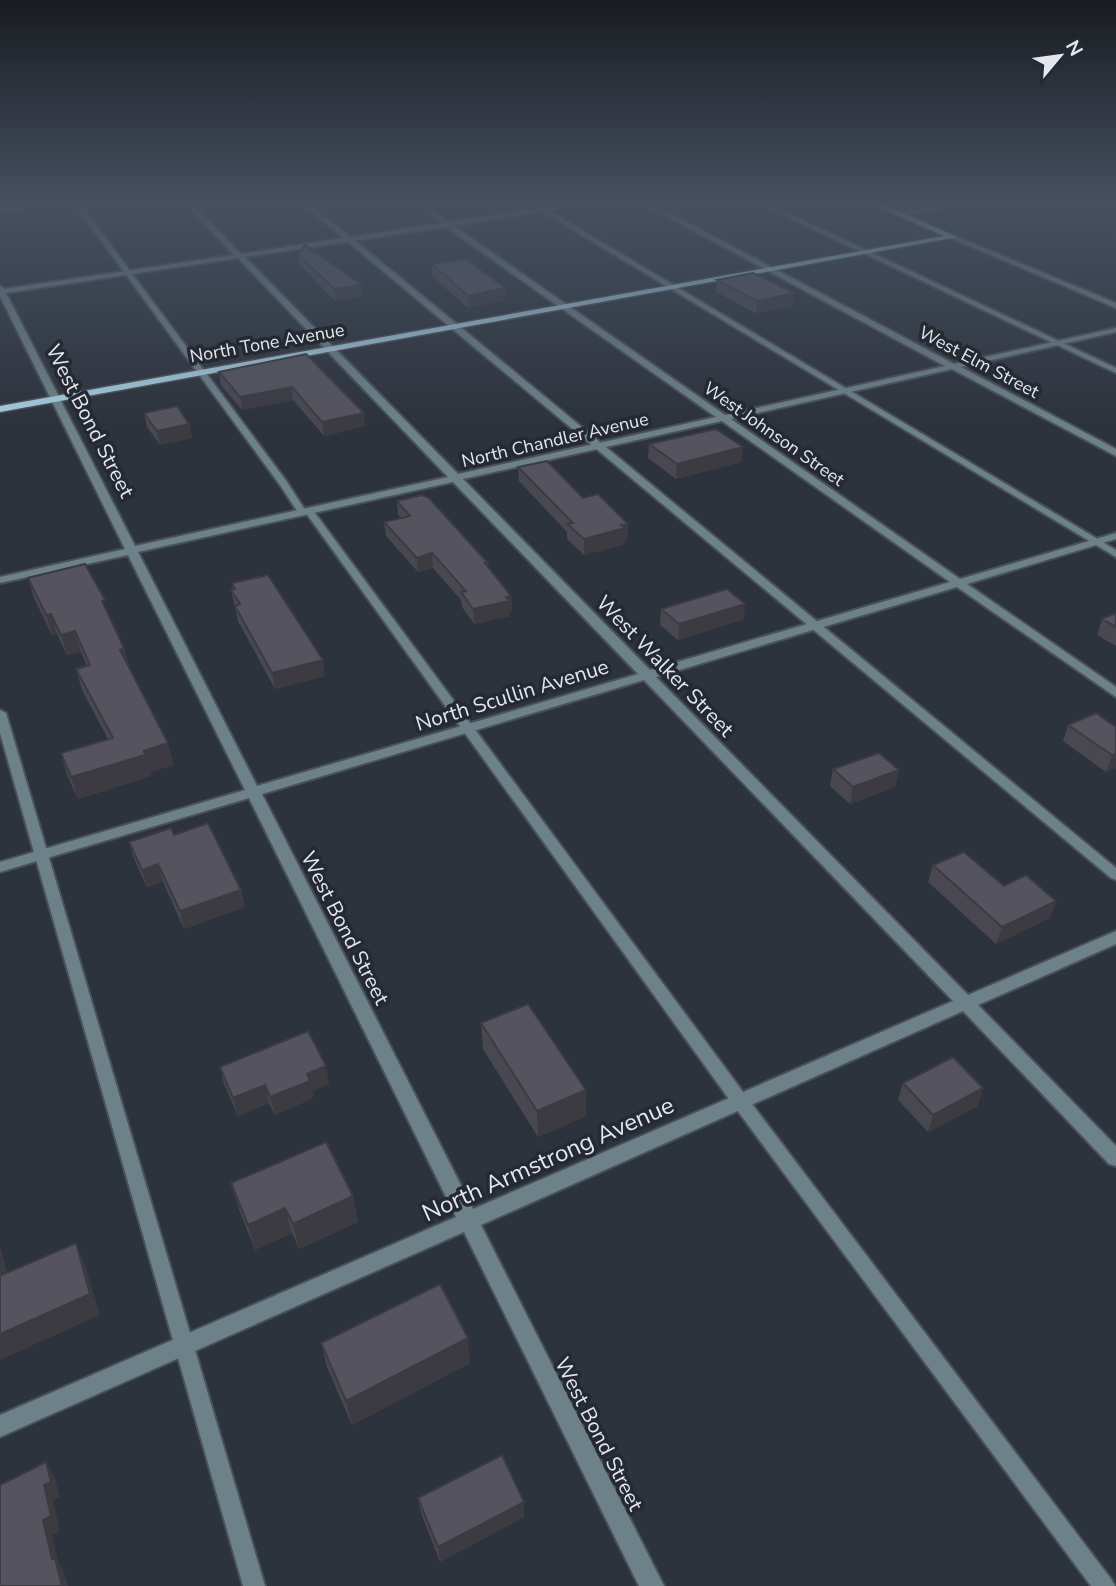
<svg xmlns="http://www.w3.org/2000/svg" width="1116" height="1586" font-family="'Nunito Sans',sans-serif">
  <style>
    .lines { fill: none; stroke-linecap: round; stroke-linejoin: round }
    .service-casing { stroke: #4a5058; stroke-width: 4 }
    .minor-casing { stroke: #4a5058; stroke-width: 4 }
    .tertiary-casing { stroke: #4a5058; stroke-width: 4 }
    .primary-casing { stroke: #4a5058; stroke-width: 3 }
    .service { fill: #6d8188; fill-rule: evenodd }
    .minor { fill: #6d8188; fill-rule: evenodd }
    .tertiary { fill: #6d8188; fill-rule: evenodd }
    .primary { fill: #a6cede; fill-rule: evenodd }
    .wall { fill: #494851 }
    .shaded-wall { fill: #3c3b42 }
    .building { fill: #55545e; stroke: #3c3b42; stroke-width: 2 }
    .labels { text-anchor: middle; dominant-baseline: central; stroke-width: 7; stroke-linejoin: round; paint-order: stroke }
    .far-street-label { font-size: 18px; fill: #e3e7ed; stroke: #242932 }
    .street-label { font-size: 21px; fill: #e3e7ed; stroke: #242932 }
    .near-street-label { font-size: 24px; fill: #e3e7ed; stroke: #242932 }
  </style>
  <rect width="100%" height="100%" fill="#2d333c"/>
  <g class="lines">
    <g class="service-casing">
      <path id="service" d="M72,201H78L287,482L305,510L312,509L746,1096L1111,1579L1115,1586H1091L734,1106L306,513L299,514L280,485Z
        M299,201H306L407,283L1116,868V880L1111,878Z
        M525,201H533L1116,550V557Z
        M754,201H762L1116,368V373Z
        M961,201H975L900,217L897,215Z
        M0,710L6,713L265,1586H243L0,733Z"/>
    </g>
    <g class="minor-casing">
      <path id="minor" d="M51,201H72L0,212V208Z
        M183,201H190L241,254L442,223L411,201H419L449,222L588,201H607L454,226L725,415L945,366L638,201H647L954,364L1116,328V332L961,367L1116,449V456L952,369L731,419L960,579L1116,533V539L967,584L1116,687V697L957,587L656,677L968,995L1116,931V944L978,1005L1116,1146V1166L1109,1164L963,1011L481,1225L664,1586H639L464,1232L0,1437V1415L456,1217L249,798L0,872V862L245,790L128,555L0,583V577L125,549L0,296V286L4,289L234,255ZM446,227L716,417L458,474L245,257ZM238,258L448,477L135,546L6,293ZM722,421L950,582L650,670L463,479ZM453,482L638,674L257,786L138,552ZM644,680L953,1001L473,1209L262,794Z"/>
    </g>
    <g class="tertiary-casing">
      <path id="tertiary" d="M951,236H955L1116,303V308L951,238Z"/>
    </g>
    <g class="primary-casing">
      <path id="primary" d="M865,201H877L957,237L0,412V406L944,236Z"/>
    </g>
    <use href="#service" class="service"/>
    <use href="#minor" class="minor"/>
    <use href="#tertiary" class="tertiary"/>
    <use href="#primary" class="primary"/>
  </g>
  <path class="wall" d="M298,254L363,296L335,301L299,264Z
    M432,264L505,288V300L468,308L432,276Z
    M717,280L794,293L792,306L756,313L716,292Z
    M306,354L365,426L324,436L293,400L242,410L221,385L219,372Z
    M144,413L189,424L192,438L160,445L147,427Z
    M649,444L743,447L741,462L676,479L648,458Z
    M518,467L583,498L628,524L627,539H625V544L584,555L567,539V532L519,481Z
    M397,501L488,563V567L511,596L512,611H510V616L474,624L462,607L461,600L433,568L418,572L386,536L384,522L401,518L398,515Z
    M28,578L108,615L124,648L129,667L174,765L150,772L151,776L78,799L67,775L61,753L108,739L82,690L76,669L87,666L81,652L67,655L57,634L52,635L34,598Z
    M232,583L325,676L275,689L238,621L231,590L233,589Z
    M661,609L744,619L678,640L660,625Z
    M1116,613V646L1097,635L1102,619Z
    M1068,725L1116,727V768L1106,772L1063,741Z
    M833,769L899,770L895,787L850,804L830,786Z
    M174,835L241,890L245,907L184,929L163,882L147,887L134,859L129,842Z
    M933,865L1056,901L1050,918L996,944L928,882Z
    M481,1023L586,1116L538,1137L483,1049Z
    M220,1067L329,1084L312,1091L313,1098L275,1115L269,1103L238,1116L224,1084Z
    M903,1083L978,1106L928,1132L898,1100Z
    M231,1183L353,1196L358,1222L299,1249L292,1233L255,1250L239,1209Z
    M321,1343L470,1363L352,1425L327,1367Z
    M418,1498L524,1517L440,1562L421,1513Z"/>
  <path class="shaded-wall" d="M362,285L363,296L335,301L334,289Z
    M505,288V300L468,308V296Z
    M794,293L792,306L756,313L757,301Z
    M292,387L293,400L242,410L240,397Z
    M364,413L365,426L324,436L322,422Z
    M189,424L192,438L160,445L157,431Z
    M743,447L741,462L676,479L677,464Z
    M628,524L627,539H625V544L584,555V539Z
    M432,553L433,568L418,572L417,558Z
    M511,596L512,611H510V616L474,624L473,609Z
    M745,604L744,619L678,640L679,624Z
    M51,614L57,634L52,635L46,615Z
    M75,631L81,652L67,655L61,635Z
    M124,648L130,669L120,650Z
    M323,660L325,676L275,689L272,673Z
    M168,743L174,765L150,772L151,776L78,799L71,777L144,751Z
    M1116,754V768L1106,772L1112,755Z
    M899,770L895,787L850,804L853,787Z
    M158,864L163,882L147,887L142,870Z
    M241,890L245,907L184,929L180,911Z
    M1056,901L1050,918L996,944L1002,927Z
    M326,1066L329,1084L312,1091L313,1098L275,1115L270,1097L307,1074Z
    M265,1085L269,1103L238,1116L233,1098Z
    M983,1088L978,1106L928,1132L933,1115Z
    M586,1090V1116L538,1137L537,1111Z
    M353,1196L358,1222L299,1249L293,1224Z
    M285,1208L292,1233L255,1250L248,1225Z
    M76,1243L85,1265L100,1315L0,1360V1334Z
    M0,1245L13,1296L2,1275L0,1269Z
    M468,1338L470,1363L352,1425L346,1401Z
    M46,1462L55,1478L60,1497L53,1500L60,1531L52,1535L59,1564L64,1572L68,1586H62L52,1559L43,1520L44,1485Z
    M524,1502V1517L440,1562L438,1547Z"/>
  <path class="building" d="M305,245L362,285L334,289L298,254Z
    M466,259L505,288L468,296L432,264Z
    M753,273L794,293L757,301L717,280Z
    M306,354L364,413L322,422L292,387L240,397L219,372Z
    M177,406L189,424L157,431L144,413Z
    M716,429L743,447L677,464L649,444Z
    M547,461L583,498L598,494L628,524L621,525L625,528L584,539L567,524L573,523L518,467Z
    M422,495L429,498L488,563H485L511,596L506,597L509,601L473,609L461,592L466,591L432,553L417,558L384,522L410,516L397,501Z
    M85,564L105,600L102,601L124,648L120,650L168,743L144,751L145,755L71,777L61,753L113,738L76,669L90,665L75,631L61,635L51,614L46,615L28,578Z
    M268,575L323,660L272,673L235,606L240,604L231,590L235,589L232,583Z
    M727,589L745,604L679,624L661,609Z
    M1116,613V627L1102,619Z
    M1096,713L1116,727V754L1112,755L1068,725Z
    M879,753L899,770L853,787L833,769Z
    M208,823L241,890L180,911L158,864L142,870L129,842L171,828L174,835Z
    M964,852L1004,886L1026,875L1056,901L1002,927L933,865Z
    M528,1004L586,1090L537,1111L481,1023Z
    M308,1031L326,1066L307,1074L310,1081L270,1097L265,1085L233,1098L220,1067Z
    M953,1057L983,1088L933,1115L903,1083Z
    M326,1142L353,1196L293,1224L285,1208L248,1225L231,1183Z
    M76,1243L90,1294L0,1334V1269L2,1275Z
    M440,1284L468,1338L346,1401L321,1343Z
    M502,1455L524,1502L438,1547L418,1498Z
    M46,1462L51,1482L44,1485L51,1516L43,1520L52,1559L55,1558L62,1586H0V1485Z"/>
  <linearGradient id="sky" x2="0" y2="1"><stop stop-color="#191c21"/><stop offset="0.48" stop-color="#465061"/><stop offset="1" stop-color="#465061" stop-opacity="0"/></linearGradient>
  <rect width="1116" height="423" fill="url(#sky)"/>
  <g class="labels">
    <g class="far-street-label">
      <text transform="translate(267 343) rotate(-10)">North Tone Avenue</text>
      <text transform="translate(979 362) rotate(28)">West Elm Street</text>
      <text transform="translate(774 434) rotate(35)">West Johnson Street</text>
      <text transform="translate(555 440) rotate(-13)">North Chandler Avenue</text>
    </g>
    <g class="street-label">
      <text transform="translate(90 421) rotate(63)">West Bond Street</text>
      <text transform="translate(665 666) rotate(46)">West Walker Street</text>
      <text transform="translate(512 695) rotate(-17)">North Scullin Avenue</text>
      <text transform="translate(345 928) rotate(63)">West Bond Street</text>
      <text transform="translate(599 1434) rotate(63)">West Bond Street</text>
    </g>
    <g class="near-street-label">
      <text transform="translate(548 1159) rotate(-24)">North Armstrong Avenue</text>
    </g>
  </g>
  <g transform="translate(1060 56) rotate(61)" stroke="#242932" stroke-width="5" paint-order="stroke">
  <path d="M0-5L12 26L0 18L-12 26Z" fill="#e3e7ed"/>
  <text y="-10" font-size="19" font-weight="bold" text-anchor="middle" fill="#e3e7ed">N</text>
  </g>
</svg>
